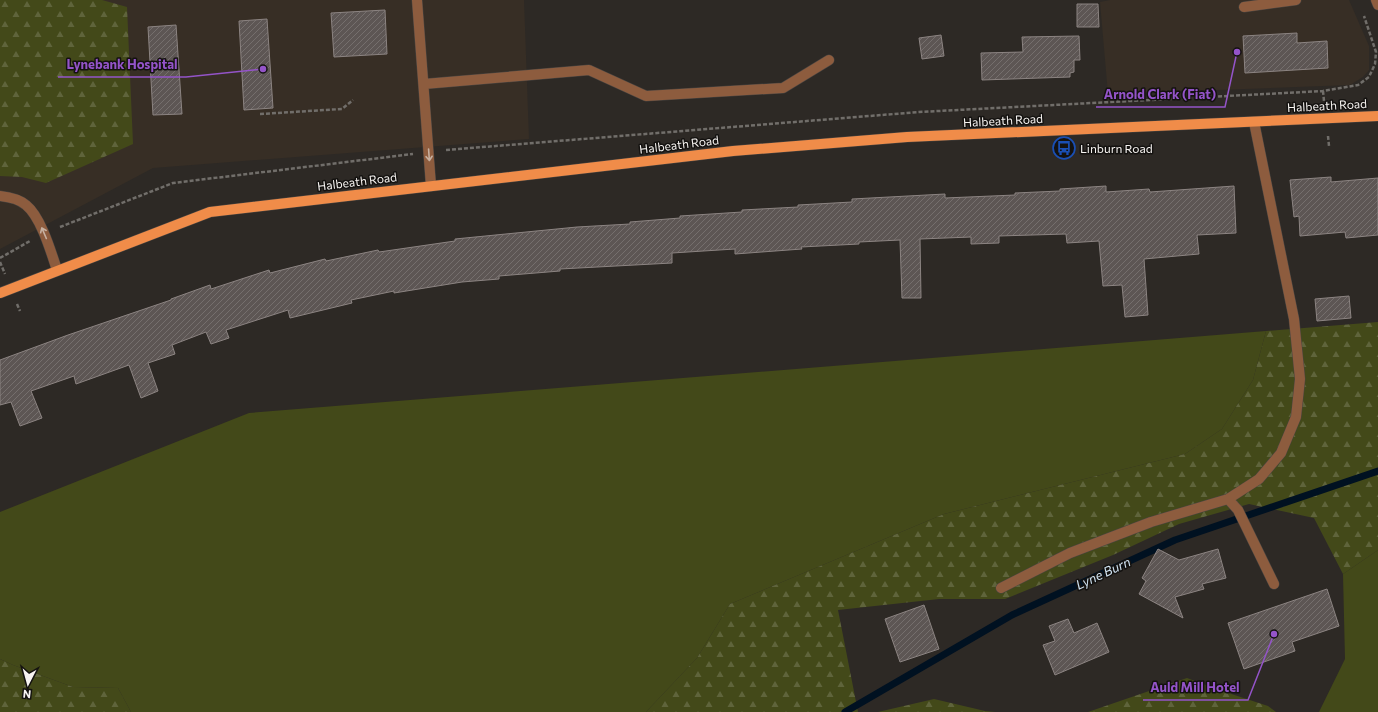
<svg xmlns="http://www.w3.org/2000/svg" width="1378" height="712" font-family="Commissioner,sans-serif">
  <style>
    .built { fill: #372e25 }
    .grass { fill: #434919 }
    .forest { fill: url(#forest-firs) }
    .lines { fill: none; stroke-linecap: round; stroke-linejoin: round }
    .stream { stroke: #001121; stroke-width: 7 }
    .building { fill: url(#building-hatch); stroke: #8c8482 }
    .minor-casing { stroke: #494542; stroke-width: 11 }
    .major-casing { stroke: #494542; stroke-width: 11 }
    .path { stroke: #716e6a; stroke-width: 2.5; stroke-dasharray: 4 2; stroke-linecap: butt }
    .minor { stroke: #8d5c3e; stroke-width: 10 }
    .major { stroke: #f08c49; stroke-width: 10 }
    .oneway { stroke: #c7b0a0 }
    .labels { text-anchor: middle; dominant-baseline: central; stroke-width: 3; stroke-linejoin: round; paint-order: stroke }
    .street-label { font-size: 12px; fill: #f7f4f1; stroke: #141210 }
    .poi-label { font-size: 12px; fill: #f7f4f1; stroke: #141210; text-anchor: start }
    .water-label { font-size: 13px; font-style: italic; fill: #d0e3f2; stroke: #141210 }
    .leader { fill: none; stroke: #9454c9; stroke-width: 1.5 }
    .callout-dot { fill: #9454c9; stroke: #141210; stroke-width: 1.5 }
    .callout-label { font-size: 13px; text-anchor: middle; font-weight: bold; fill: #9454c9; stroke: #141210; stroke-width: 3; stroke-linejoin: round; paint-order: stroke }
  </style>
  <defs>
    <pattern id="forest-firs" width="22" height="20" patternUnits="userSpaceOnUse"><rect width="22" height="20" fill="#434919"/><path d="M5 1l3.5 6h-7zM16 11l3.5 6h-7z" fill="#5f643b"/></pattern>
    <pattern id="building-hatch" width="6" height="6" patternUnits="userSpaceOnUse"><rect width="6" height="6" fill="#5d5654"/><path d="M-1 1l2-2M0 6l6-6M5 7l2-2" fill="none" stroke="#756f6d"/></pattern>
  </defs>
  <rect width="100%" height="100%" fill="#2d2925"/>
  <path class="built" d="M0,0H524L529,139L153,168L0,249Z
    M1110,0H1349L1369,46V70L1363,77L1350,85L1108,94L1100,2Z"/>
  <path class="grass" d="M1266,331L1253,380L1222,429L1185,454L944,514L730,604L697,658L646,712H131L118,688L73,687L13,665L0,659V512L249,413Z
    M1378,550V712H1319L1345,659L1343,574Z"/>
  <path class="forest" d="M0,0H102L127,7L133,144L46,183L22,177L0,176Z
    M1378,322V550L1343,574L1314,518L1249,504L1179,524L1113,555L1005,599H939L838,610L858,712H646L697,658L730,604L944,514L1185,454L1222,429L1253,380L1266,331Z
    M0,659L13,665L73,687L118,688L131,712H0Z
    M1187,678L1216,689L1268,706L1276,712H1088Z
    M934,699L985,711L995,712H878Z"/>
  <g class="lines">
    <path class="stream" d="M845,712L1012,615L1175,540L1378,471"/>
  </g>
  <path class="building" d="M1077,4H1098L1099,27H1077Z
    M385,10L387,54L334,57L331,13Z
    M267,19L273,108L244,110L239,21Z
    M176,25L182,114L153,115L148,27Z
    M1297,33V43L1327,41L1328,68L1245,73L1243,36Z
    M941,35L944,56L922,59L919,38Z
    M1079,36L1080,60H1074V72L1070,73V77L982,80L981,53L1023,52L1022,37Z
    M1331,177V182L1378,178V235L1346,238L1345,232L1300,236L1299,216L1294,217L1290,180Z
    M1106,186V192L1149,189L1150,192L1234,186L1236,233L1197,235L1199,254L1144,259L1148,315L1125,317L1122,285L1103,286L1099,241L1067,243L1066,234L999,236V243L971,244V237L920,239L921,298H902L900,240L859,242V244L801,247L802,249L735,254V249L672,253V263L560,269V271L499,276V279L462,282L394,293V291L351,300L352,303L290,318L288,310L226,330L229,338L211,344L206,332L172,345L175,354L148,363L158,391L141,398L129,365L76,384L74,376L31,391L42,418L20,426L11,402L0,405V360L68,335L171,300V299L210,285L211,289L269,270L270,273L325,259L326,261L378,250L379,252L455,241V239L577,227L630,224V222L680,218V216L742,212V210L798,207V205L852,202V199L945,194V198L1015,195V193L1060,191V189Z
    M1349,296L1351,318L1317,321L1315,299Z
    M1158,549L1179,560L1218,549L1226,578L1202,584L1204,589L1175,597L1183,618L1139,594L1146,581L1142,578Z
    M1327,589L1339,626L1292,642L1295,651L1244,669L1228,623Z
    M924,605L939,649L900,662L885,619Z
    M1068,619L1074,633L1097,623L1109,652L1055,675L1043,645L1055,641L1049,626Z"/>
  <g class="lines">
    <g class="minor-casing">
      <path id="minor" d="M417,0L431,186
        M1376,0L1378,5
        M1244,7L1296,0
        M424,84L589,70L646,96L783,88L829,60
        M0,196C9,197 19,199 26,205C41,217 51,252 57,270
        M1228,499L1238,510L1274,584
        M1001,588L1070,553L1151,522L1228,499L1259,479L1281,453L1296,417L1300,379L1294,319L1254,122"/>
    </g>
    <g class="major-casing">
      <path id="major" d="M0,293L210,212L733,151L907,137L1378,116"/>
    </g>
    <path class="path" d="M1323,91L1324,101
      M260,114L342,109L353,100
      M1328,136L1329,146
      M446,150L919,112L1323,91L1358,85L1369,77L1375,64L1376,52L1364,16
      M60,227L173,183L413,154
      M0,258L30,241
      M0,262L5,274
      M17,304L20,311"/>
    <use href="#minor" class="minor"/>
    <use href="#major" class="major"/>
  </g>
  <defs><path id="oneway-shaft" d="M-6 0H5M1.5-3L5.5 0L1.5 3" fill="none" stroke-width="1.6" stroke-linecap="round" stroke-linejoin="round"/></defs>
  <g class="oneway">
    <use href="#oneway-shaft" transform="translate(429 155) rotate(86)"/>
    <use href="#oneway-shaft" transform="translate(44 233) rotate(-113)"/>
  </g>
  <defs>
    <g id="bus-ring" transform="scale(1.15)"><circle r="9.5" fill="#141210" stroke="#1a4fb4" stroke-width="1.5"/><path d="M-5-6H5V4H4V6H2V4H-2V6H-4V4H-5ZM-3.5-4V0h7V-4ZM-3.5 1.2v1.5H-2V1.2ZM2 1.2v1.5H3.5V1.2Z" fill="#1a4fb4"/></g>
  </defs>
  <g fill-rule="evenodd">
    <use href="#bus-ring" x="1064" y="148"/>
  </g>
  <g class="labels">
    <g class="street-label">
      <text transform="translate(1327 105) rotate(-3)">Halbeath Road</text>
      <text transform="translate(1003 120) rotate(-3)">Halbeath Road</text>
      <text transform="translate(679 144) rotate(-7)">Halbeath Road</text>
      <text transform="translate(357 181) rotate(-7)">Halbeath Road</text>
    </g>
    <g class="poi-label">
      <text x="1080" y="148">Linburn Road</text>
    </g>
    <g class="water-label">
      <text transform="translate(1103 573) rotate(-25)">Lyne Burn</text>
    </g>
  </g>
  <path class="leader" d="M263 69L186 77H58M1237 52L1225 107H1096M1274 634L1248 700H1143"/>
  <g class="callout-dot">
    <circle cx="263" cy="69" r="4"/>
    <circle cx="1237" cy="52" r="4"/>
    <circle cx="1274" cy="634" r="4"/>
  </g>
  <g class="callout-label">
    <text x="122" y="69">Lynebank Hospital</text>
    <text x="1160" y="99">Arnold Clark (Fiat)</text>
    <text x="1195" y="692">Auld Mill Hotel</text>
  </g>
  <g transform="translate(28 684) rotate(186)" stroke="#141210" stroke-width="3" paint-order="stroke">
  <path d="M0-3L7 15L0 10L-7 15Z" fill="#f7f4f1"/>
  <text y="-6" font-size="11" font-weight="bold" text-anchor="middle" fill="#f7f4f1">N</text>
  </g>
</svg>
